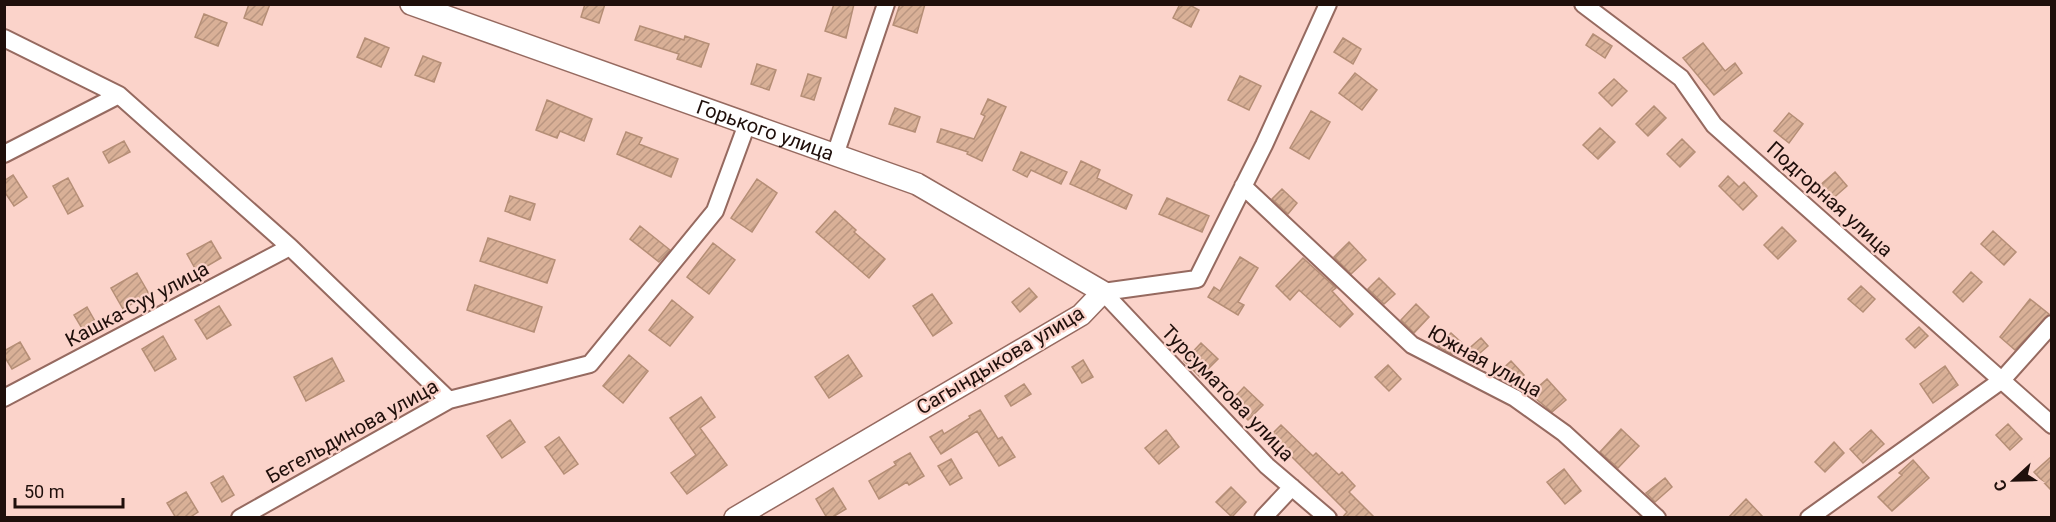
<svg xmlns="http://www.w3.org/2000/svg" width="2056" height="522" font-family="Roboto,sans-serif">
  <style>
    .building { fill: url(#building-hatch); stroke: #b58e76; stroke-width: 1.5 }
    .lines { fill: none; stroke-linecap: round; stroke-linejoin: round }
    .minor-casing { stroke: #966a60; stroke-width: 20 }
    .tertiary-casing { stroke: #966a60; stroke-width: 24 }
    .minor { stroke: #fff; stroke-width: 16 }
    .tertiary { stroke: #fff; stroke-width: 21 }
    .labels { text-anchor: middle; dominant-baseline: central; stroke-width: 4.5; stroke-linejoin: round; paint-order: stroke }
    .street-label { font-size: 20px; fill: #1f0f0b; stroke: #fbd3ca }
  </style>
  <defs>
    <pattern id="building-hatch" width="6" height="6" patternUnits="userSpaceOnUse" patternTransform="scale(1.5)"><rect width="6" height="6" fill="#d9b097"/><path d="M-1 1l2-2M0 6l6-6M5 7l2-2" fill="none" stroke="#ba9681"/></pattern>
  </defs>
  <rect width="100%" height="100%" fill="#fbd3ca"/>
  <path class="building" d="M249,4H270L262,25L244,18Z
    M585,4H605L599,23L581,17Z
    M834,4H854L846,38L825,31Z
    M900,4H925L917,33L893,25Z
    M1180,4H1188L1199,10L1191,27L1173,18Z
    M204,14L227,23L218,46L195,37Z
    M640,26L684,40L685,36L709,44L701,67L677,59L679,54L635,40Z
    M1593,34L1612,46L1605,58L1586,45Z
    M365,38L389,48L381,67L357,57Z
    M1343,38L1361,49L1353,64L1334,52Z
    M1703,43L1725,71L1735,63L1742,73L1714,95L1683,58Z
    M423,56L441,63L434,82L415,75Z
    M757,64L776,70L769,90L751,84Z
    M1355,73L1377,90L1362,110L1339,93Z
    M808,74L821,78L814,100L801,96Z
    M1240,76L1261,86L1249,110L1228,100Z
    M1614,79L1627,91L1612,106L1599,93Z
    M988,99L1006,107L982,161L967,154L968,152L937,142L941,129L974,139L985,116L981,114Z
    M547,100L592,119L584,141L560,131L557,138L536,130Z
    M1654,106L1666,118L1648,136L1636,124Z
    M895,108L920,117L915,132L889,124Z
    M1311,111L1330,122L1309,159L1290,148Z
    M1789,113L1803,124L1789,143L1774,131Z
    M1600,128L1615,142L1598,159L1583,145Z
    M626,132L642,138L639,144L678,159L671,177L617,154Z
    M1682,139L1695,152L1680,167L1667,154Z
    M124,141L130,152L109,163L103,152Z
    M1021,152L1067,172L1061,184L1031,170L1027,177L1013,170Z
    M1081,161L1100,170L1097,178L1132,195L1126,209L1070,184Z
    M1835,172L1847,186L1830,201L1818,187Z
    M13,175L27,197L14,206L4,191V181Z
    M1728,176L1739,187L1744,182L1757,196L1743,210L1719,186Z
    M68,178L83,206L68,214L53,186Z
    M757,179L777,193L752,232L731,218Z
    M1282,189L1297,203L1288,214L1272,199Z
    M510,196L535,204L530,220L505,211Z
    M1167,198L1209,216L1202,232L1159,214Z
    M835,211L856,230L854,232L885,259L869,278L816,232Z
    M640,226L670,250L659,262L630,239Z
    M1782,227L1796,241L1778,259L1764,245Z
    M1993,231L2016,252L2004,265L1981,244Z
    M488,238L555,260L547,283L480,261Z
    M211,241L221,258L197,272L187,254Z
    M1349,242L1366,260L1351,274L1334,257Z
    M713,243L735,260L709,294L687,277Z
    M1240,257L1258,268L1238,302L1244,305L1238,315L1208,297L1214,287L1220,291Z
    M1303,258L1336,288L1332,291L1353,314L1340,327L1299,290L1290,300L1276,286Z
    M1971,272L1982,282L1963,302L1953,292Z
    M137,273L149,294L123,309L111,288Z
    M1379,278L1395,294L1384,304L1368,289Z
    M475,285L542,307L534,332L467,310Z
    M1861,286L1875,299L1863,312L1848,299Z
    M1029,288L1037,297L1020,312L1012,302Z
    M932,294L952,323L933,336L913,306Z
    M2030,299L2049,314L2015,350L2000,337Z
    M672,300L693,317L670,346L649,330Z
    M1416,304L1429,317L1414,333L1401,320Z
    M219,306L231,325L207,339L195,320Z
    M87,307L96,323L83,330L74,315Z
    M1919,327L1928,336L1915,348L1906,339Z
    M1451,333L1462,343L1452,354L1438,346Z
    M163,336L176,359L155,371L142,349Z
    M1481,338L1488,346L1473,359L1466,351Z
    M20,342L30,359L12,369L4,356V351Z
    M1201,343L1218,359L1200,377L1184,361Z
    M629,355L648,371L623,403L603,386Z
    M848,355L862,376L829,398L815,377Z
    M332,358L344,381L306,401L294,377Z
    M1083,360L1093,377L1082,383L1072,367Z
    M1511,361L1524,375L1513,385L1506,382L1498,373Z
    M1388,365L1401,379L1389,391L1375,377Z
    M1945,366L1958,385L1933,403L1920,384Z
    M1547,379L1566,400L1552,412L1530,394Z
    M1024,384L1031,394L1011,406L1005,396Z
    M1244,387L1263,405L1248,420L1230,402Z
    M701,397L715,417L700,428L727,465L687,494L671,473L696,455L670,418Z
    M980,410L998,439L1002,437L1015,457L999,466L977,431L941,454L930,437L942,430L944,434L970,418L969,416Z
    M510,420L525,442L502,458L487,436Z
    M2008,424L2022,439L2010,450L1996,435Z
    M1281,425L1313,456L1316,453L1339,475L1342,472L1355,486L1349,492L1375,518H1342L1347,512L1288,453L1286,455L1268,438Z
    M1621,429L1639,446L1618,468L1600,452Z
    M1166,430L1179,447L1159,464L1145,448Z
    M1871,430L1884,444L1863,463L1850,449Z
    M559,437L578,464L564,474L545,447Z
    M1834,442L1844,453L1825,472L1815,462Z
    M910,453L924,476L909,485L907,482L879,499L869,481L896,465L894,462Z
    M2052,456V491L2034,472Z
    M951,459L962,478L950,485L938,466Z
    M1913,460L1929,478L1892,511L1878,497L1902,475L1899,473Z
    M1564,469L1581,491L1565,504L1547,482Z
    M223,476L234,495L222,502L211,483Z
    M1665,478L1672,487L1655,502L1646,493Z
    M1231,487L1246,502L1232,517L1216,502Z
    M833,488L846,509L831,518H827L816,499Z
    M186,492L198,512L189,518H176L167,503Z
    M1746,499L1764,518H1728Z"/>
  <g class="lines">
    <g class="minor-casing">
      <path id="minor" d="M1583,4L1681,78L1714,125L2052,425
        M4,38L119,95L290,247L449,400
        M4,154L119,95
        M835,155L886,4
        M1243,186L1412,345L1515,398L1564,433L1657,518
        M1103,292L1197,279L1264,145L1328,4
        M1103,292L1267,466L1328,518
        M4,398L290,247
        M240,518L449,400L590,364L715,211L747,124
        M1263,518L1292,487
        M1809,518L2002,380L2052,324"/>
    </g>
    <g class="tertiary-casing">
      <g id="tertiary">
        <path id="s1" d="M411,4L917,184L1103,292L1081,315L735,518"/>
      </g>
    </g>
    <use href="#minor" class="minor"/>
    <use href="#tertiary" class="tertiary"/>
  </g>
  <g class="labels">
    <g class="street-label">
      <text stroke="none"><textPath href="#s1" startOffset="376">Горького улица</textPath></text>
      <text transform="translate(1830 199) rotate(42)">Подгорная улица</text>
      <text transform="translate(137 304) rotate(-28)">Кашка-Суу улица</text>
      <text transform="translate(1000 360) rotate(-31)">Сагындыкова улица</text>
      <text transform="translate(1485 361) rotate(29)">Южная улица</text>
      <text transform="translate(1228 393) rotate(46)">Турсуматова улица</text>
      <text transform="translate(352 431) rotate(-29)">Бегельдинова улица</text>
    </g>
  </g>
  <rect width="2056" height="522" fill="none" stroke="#1f0f0b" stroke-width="12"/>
  <g transform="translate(2014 480) rotate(248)" stroke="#fbd3ca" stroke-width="4.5" paint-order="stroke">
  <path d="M0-4.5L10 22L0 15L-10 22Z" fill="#1f0f0b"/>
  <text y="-9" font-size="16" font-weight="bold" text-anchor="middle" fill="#1f0f0b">С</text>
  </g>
  <path d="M15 498v9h108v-9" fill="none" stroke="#1f0f0b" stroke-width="3"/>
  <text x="24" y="498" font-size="18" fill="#1f0f0b" stroke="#fbd3ca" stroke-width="4.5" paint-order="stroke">50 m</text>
</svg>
